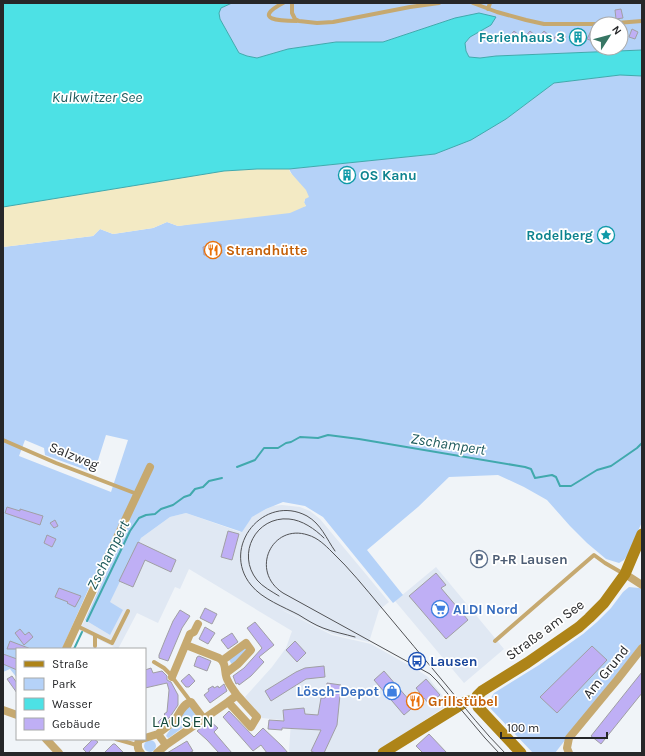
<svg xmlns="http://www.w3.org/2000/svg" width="645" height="756" font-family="Karla,sans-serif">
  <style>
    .built { fill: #e0e8f3 }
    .green { fill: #b5d2f8; fill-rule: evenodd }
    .sand { fill: #f3eac4 }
    .water { fill: #4de1e5; stroke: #41a9ad }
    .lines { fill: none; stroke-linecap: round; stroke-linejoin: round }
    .stream { stroke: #41a9ad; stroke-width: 2 }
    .building { fill: #bfaff5; stroke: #a09fa4 }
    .service { stroke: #c6a970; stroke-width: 4 }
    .minor { stroke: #c6a970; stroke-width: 8 }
    .secondary { stroke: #ae8418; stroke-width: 11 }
    .tram { stroke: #515255; stroke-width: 1 }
    .labels { text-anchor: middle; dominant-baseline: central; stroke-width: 3.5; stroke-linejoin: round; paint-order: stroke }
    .culture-label { font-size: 14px; font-weight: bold; fill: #0d838f; stroke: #fff; text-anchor: end }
    .food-label { font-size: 14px; font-weight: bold; fill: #c56008; stroke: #fff; text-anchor: start }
    .street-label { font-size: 14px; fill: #262729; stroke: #fff }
    .service-label { font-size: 14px; font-weight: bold; fill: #4e5e75; stroke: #fff; text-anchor: start }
    .shop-label { font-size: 14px; font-weight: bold; fill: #366cbe; stroke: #fff; text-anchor: start }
    .transit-label { font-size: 14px; font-weight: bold; fill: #164399; stroke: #fff; text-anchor: start }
    .water-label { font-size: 15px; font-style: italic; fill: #1c595b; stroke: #fff }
    .quarter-label { font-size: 16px; letter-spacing: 1px; fill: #14483b; stroke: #fff }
  </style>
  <rect width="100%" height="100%" fill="#f0f4f8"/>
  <path class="built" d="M282,505L300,507L310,511L320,519L389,602L379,610L369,642L333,634L326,631L285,611L282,610L332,635L371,644L419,671L428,677L449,704L404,734L373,753H290L289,751L291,721L262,718L245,697L272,667L286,648L292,631L189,569L180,589L175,587L158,623L137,613L118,649L79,630L85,620L110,635L109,603L141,538L170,517L186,513L240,532L251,518L256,514L273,506Z
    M436,567L504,649L464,683L395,601Z"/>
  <path class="green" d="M232,3H642V50L496,56L480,58L469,57L466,51L465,43L470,37L491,25L455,18L383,42H336L288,49L257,58L247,56L239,53L220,19L219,13L221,8ZM597,24H621V48H597Z
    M620,75L642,76V522L627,556L624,560L619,563L606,559L587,543L570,526L547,500L524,487L498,475L449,477L418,507L367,550L403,595L393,603L323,517L305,506L283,502L266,509L252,517L242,532L186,513L170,517L141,538L110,602L123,610L110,635L85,620L130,521L125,515C101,558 82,604 62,649H17V678L10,669L3,672V247L93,236L100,229L113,234L153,228L167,222L178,226L306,206L304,203L305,199L289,169L435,154L506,119L554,83ZM106,435L128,440L111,492L19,456L25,440L44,448L45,455L94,473Z
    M629,587L639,588L642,589V642L555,753H533L490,708L489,701L494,693L539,665L583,634L597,622L611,608L623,592Z
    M246,646L248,649L233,666L229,660Z
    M189,707H191L196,716V718L170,737L168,738L166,736L167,734L185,709Z
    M144 746a6 6 0 1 1 12 0a6 6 0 1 1-12 0Z"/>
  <path class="sand" d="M257,169H289L290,172L306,190L309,197L305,199L304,202L306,206L290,213L178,226L167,222L153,228L113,234L100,229L93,236L3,247V207L224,171Z"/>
  <path class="water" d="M3,3H232L221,8L219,13L220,19L239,53L247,56L257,58L288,49L336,42H383L455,18L479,13L496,17L491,25L470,37L465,43L466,51L469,57L480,58L496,56L642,50V76L620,75L554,83L506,119L471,140L435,154L289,169H257L224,171L3,207Z"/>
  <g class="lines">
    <path class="stream" d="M237,467L255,460L264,448H278L286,443L291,442L300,437L318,438L328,435L359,439L525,467L531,469L535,478L552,475L556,477L560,486H571L597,470L611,466L637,448L642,443
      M87,621L130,531L139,518L146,515L155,514L161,509L173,505L184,497L190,495L195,489L203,487L209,481L222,478
      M74,649L82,632"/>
  </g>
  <path class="building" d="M621,9L623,18L616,19L615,10Z
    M632,29L638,32L635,39L629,37Z
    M514,31L520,36L515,43L508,38Z
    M530,31L536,36L531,43L524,38Z
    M544,31L550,36L544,43L538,38Z
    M560,31L566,36L561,43L554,38Z
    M576,31L584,35L580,43L573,40Z
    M591,31L597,34V37L595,42L587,39Z
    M221,244L222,253L204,255L203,247Z
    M7,507L20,511V509L43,516L40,525L5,513Z
    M55,520L58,526L54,528L50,523Z
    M228,531L239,534L232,560L221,557Z
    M47,535L56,539L52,547L44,543Z
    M138,542L176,560L171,572L145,560L133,587L119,581Z
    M436,573L446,585L441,588L468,620L446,639L409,596Z
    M59,588L81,596L75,607L67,603L68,602L55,597Z
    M205,608L217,614L212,624L200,618Z
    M180,610L190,616L182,628L168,661L159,658V655L165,640L173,621Z
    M255,622L274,645L259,657L264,662L251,676L239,685L238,683L236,684L233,676L244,668L262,648L247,628Z
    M205,627L215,633L208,644L199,639Z
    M20,629L25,635L29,632L33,637L24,645L15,633Z
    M232,633L238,642L228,649L221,640Z
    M10,641L31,649H7Z
    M295,641L306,653L297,662L286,650Z
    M592,646L607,660L557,713L540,697Z
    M3,654L17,659V670L3,664Z
    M199,656L211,661L207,671L194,666L197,657Z
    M324,666L325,677L306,679L271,701L265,691L296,672L305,668Z
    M151,668L153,673L162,671L167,676V680L171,682L178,695V705L170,717L160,725L158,722L165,715L164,714L167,712L169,690L167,683L145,688V670Z
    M384,671L410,701L420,693L416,688L426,679L440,695L429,704L424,698L404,715L374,680Z
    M642,672V693L601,744L591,736Z
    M189,674L195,681L189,687H186L181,681Z
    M12,676L17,683V693L7,679Z
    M327,683L341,685L337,725L324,753H315L311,751L321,730L282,728V730L268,729L269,720L284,721L283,710L304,708L305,714L318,715L321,698H325Z
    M224,684L227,691L210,703L204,695L209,691L208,689L213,686L214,688L218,686L219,688Z
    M229,711L254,737L263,728L282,746L288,753H267L261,745L253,751L223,717Z
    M210,721L218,728L214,732L232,753H219L207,740L197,731Z
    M429,734L447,753H423L416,746Z
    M93,739H94L98,742L88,753H87L83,749Z
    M187,741L193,751L189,753H167Z
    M113,744H115L124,753H104Z"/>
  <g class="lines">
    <path class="service" d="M283,3C251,20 281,21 297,21
      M292,3V13L295,19L299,21L317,23L333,22L410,7L439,3
      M473,3L497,12L526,20L544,24H604L642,21
      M488,9L490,3
      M3,440L56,463L137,494
      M77,626L112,643L128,611
      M495,641L594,555L605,563L624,574
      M95,646V635
      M154,662L164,668L169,673L191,702
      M116,739L137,745"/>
    <path class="minor" d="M625,574L642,585
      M186,645L219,658C228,664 223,673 228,681C230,686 234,690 237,695
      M66,649L127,516L150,467
      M223,660L246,643L251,650L238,664L226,673
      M172,677L190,634L194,632L198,624
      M3,710L17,715
      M158,734C163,729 169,726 174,721C180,714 182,704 191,702L203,718
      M145,738L158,734L166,745
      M46,739L59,753
      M141,753C137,749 137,745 139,740L142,739
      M157,753L166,745L228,702L237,695L257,717L251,727L228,702
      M569,753L567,748L569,738L617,680L642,648"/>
    <path class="secondary" d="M476,701L477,696L482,691L527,663L579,627L589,618L604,603L625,574L642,534
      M476,701L478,707L521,753
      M383,753L462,704L467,701H476"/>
    <path class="tram" d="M335,551C326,538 321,524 307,516C264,493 220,547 251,585C262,599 284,607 299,615C307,620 315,625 323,628C333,632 345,634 355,637
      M279,596C271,591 263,587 257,580C236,554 256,516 289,519C302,520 315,529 324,538
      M499,753L485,738L437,681L430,674L283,593C249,571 272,523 308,535C318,538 325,545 332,552C350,569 365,588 381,607C403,633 425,660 447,686C466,709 484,732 505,753"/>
  </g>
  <defs>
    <g id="building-ring" transform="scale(0.9)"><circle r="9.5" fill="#fff" stroke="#0f9aa8" stroke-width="1.5"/><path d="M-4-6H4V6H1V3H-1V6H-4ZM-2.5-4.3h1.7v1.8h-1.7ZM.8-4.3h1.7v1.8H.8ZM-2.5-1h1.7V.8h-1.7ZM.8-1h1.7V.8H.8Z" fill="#0f9aa8"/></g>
    <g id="sight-ring" transform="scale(0.9)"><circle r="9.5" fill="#fff" stroke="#0f9aa8" stroke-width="1.5"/><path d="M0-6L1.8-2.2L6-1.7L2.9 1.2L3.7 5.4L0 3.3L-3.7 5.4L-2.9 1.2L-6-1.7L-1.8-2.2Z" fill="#0f9aa8"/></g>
    <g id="restaurant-ring" transform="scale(0.9)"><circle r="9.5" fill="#fff" stroke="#e8710a" stroke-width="1.5"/><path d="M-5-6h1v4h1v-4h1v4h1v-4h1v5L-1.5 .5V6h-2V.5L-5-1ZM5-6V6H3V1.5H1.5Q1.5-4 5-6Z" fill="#e8710a"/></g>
    <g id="parking-ring" transform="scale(0.9)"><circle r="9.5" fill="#fff" stroke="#5c6f8a" stroke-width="1.5"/><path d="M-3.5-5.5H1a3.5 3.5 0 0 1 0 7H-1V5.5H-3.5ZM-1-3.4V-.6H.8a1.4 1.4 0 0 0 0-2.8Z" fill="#5c6f8a"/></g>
    <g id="supermarket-ring" transform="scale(0.9)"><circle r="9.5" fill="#fff" stroke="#3f7fe0" stroke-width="1.5"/><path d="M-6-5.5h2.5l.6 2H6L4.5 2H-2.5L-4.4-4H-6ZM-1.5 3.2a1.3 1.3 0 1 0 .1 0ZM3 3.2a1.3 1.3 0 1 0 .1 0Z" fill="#3f7fe0"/></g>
    <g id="bus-ring" transform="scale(0.9)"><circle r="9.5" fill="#fff" stroke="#1a4fb4" stroke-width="1.5"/><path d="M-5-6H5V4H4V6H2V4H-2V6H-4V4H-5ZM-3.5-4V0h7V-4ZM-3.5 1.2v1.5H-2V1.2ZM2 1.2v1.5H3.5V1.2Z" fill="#1a4fb4"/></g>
    <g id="shop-ring" transform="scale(0.9)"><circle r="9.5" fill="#fff" stroke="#3f7fe0" stroke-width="1.5"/><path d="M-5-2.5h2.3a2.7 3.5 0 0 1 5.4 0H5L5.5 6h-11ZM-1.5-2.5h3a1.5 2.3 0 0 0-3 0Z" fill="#3f7fe0"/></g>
  </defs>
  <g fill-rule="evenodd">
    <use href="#building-ring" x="578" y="37"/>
    <use href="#building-ring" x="347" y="175"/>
    <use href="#sight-ring" x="606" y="235"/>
    <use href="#restaurant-ring" x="213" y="250"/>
    <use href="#parking-ring" x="479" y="559"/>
    <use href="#supermarket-ring" x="440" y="609"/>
    <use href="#bus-ring" x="417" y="661"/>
    <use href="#shop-ring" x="392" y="691"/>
    <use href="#restaurant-ring" x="415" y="701"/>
  </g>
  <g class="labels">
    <g class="culture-label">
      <text x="565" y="37">Ferienhaus 3</text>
      <text x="360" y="175" text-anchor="start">OS Kanu</text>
      <text x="593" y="235">Rodelberg</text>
    </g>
    <g class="food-label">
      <text x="226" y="250">Strandhütte</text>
      <text x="428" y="701">Grillstübel</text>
    </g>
    <g class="street-label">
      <text transform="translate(74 456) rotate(22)">Salzweg</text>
      <text transform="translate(545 630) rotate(-36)">Straße am See</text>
      <text transform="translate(606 672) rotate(-51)">Am Grund</text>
    </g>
    <g class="service-label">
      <text x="492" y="559">P+R Lausen</text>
    </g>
    <g class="shop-label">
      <text x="453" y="609">ALDI Nord</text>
      <text x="379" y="691" text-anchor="end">Lösch-Depot</text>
    </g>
    <g class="transit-label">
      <text x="430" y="661">Lausen</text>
    </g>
    <g class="water-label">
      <text x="97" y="97">Kulkwitzer See</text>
      <text transform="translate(448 444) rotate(9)">Zschampert</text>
      <text transform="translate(108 555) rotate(-63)">Zschampert</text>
    </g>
    <g class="quarter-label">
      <text x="183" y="721">LAUSEN</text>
    </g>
  </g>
  <rect width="645" height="756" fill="none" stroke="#262729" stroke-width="8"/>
  <rect x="16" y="648" width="130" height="92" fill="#ffffff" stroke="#a8a9a9"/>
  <rect x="24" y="661" width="20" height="6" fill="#ae8418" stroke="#a8a9a9"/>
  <text x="52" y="668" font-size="12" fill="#262729">Straße</text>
  <rect x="24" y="678" width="20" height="12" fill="#b5d2f8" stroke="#a8a9a9"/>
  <text x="52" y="688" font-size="12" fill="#262729">Park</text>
  <rect x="24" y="698" width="20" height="12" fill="#4de1e5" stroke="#a8a9a9"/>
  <text x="52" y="708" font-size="12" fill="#262729">Wasser</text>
  <rect x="24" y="718" width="20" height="12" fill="#bfaff5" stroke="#a8a9a9"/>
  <text x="52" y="728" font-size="12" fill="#262729">Gebäude</text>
  <g transform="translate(609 36) rotate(54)"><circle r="19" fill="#ffffff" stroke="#a8a9a9"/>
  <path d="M0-3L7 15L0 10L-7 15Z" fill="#377664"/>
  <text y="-6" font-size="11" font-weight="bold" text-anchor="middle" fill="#262729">N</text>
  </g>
  <path d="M501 732v6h106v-6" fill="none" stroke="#262729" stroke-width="2"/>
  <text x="507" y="732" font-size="12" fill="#262729" stroke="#ffffff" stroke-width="3" paint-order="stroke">100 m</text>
</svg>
